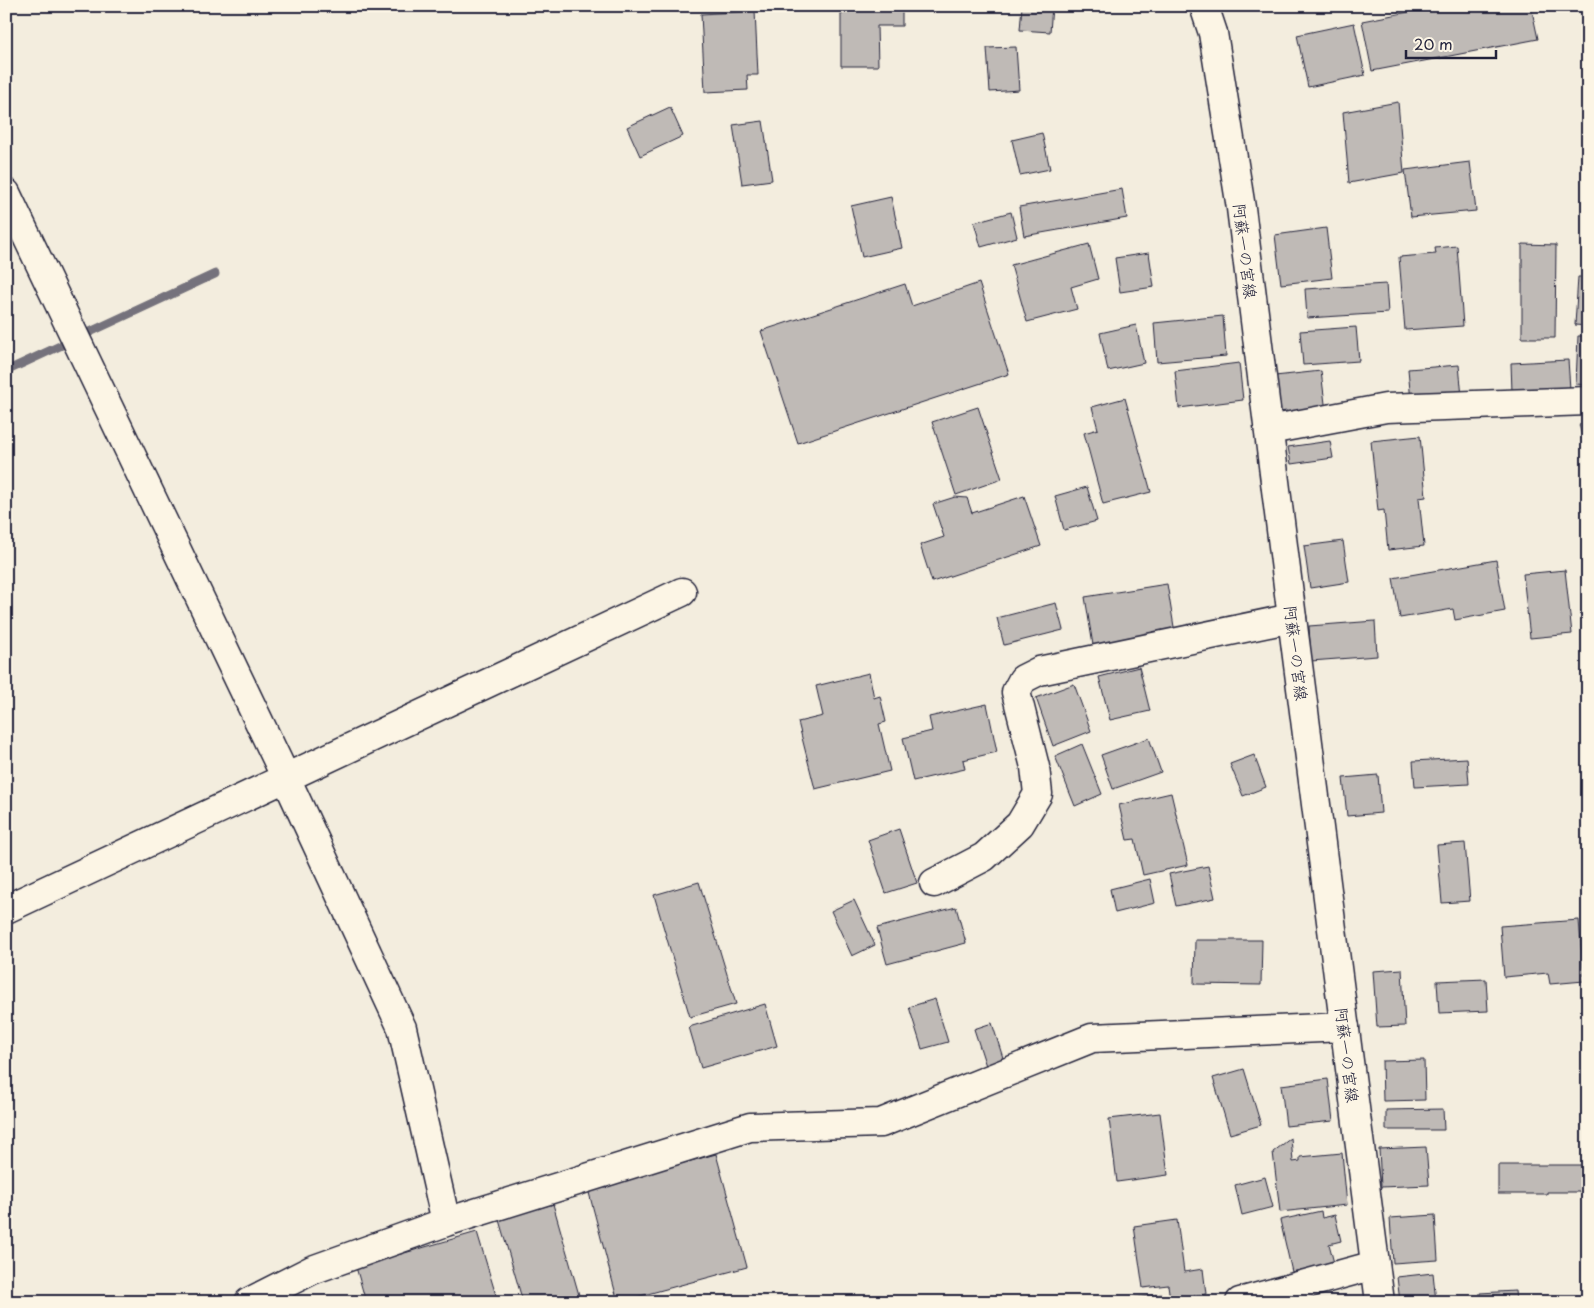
<svg xmlns="http://www.w3.org/2000/svg" width="1594" height="1308" font-family="'Playpen Sans','Klee One',sans-serif">
  <style>
    .lines { fill: none; stroke-linecap: round; stroke-linejoin: round }
    .stream { stroke: #75727b; stroke-width: 9 }
    .building { fill: #bfbab6; stroke: #22223b }
    .street-casing { stroke: #22223b; stroke-width: 31 }
    .secondary-casing { stroke: #22223b; stroke-width: 31 }
    .street { stroke: #fcf5e5; stroke-width: 28 }
    .secondary { stroke: #fcf5e5; stroke-width: 28 }
    .labels { text-anchor: middle; dominant-baseline: central; stroke-width: 4; stroke-linejoin: round; paint-order: stroke }
    .street-label { font-size: 16px; fill: #22223b; stroke: #fcf5e5 }
  </style>
  <rect width="100%" height="100%" fill="#f3edde"/>
  <filter id="ink" filterUnits="userSpaceOnUse"><feTurbulence type="fractalNoise" baseFrequency=".02" numOctaves="2"/><feDisplacementMap in="SourceGraphic" scale="10" xChannelSelector="R" yChannelSelector="G"/><feConvolveMatrix kernelMatrix="1 2 1 2 8 2 1 2 1" color-interpolation-filters="sRGB"/></filter>
  <g filter="url(#ink)">
    <g class="lines">
      <path class="stream" d="M6,371L215,274"/>
    </g>
    <path class="building" d="M849,6H902V26H877L878,66H841V13H849Z
      M1022,6H1052L1050,32L1020,30Z
      M1440,6H1531L1538,39L1372,71L1362,21Z
      M755,11L758,75H747L748,90L705,92L701,14Z
      M1354,23L1365,75L1308,87L1297,35Z
      M1016,47L1019,90L990,92L987,48Z
      M1398,102L1404,173L1349,183L1343,112Z
      M670,107L683,136L640,156L627,127Z
      M763,121L772,180L742,184L733,125Z
      M1042,133L1050,169L1020,175L1012,140Z
      M1470,162L1476,211L1411,217L1405,170Z
      M1122,189L1127,218L1024,236L1019,207Z
      M891,197L902,248L862,257L851,206Z
      M1011,212L1017,237L981,247L974,222Z
      M1326,228L1332,278L1281,284L1275,235Z
      M1089,244L1098,279L1071,287L1077,309L1027,322L1011,265Z
      M1522,244L1556,245L1555,338H1522Z
      M1457,246L1463,326L1405,330L1399,257L1436,254L1435,248Z
      M1149,253L1154,287L1120,292L1115,258Z
      M1578,277H1588V326L1575,325Z
      M979,283L1009,374L798,443L761,331L905,284L912,306Z
      M1386,284L1388,313L1307,318L1305,289Z
      M1223,316L1226,356L1157,362L1154,323Z
      M1136,325L1144,363L1108,371L1100,333Z
      M1356,327L1359,361L1303,365L1300,331Z
      M1578,336H1588V385L1576,384Z
      M1568,360L1570,389L1512,392L1511,363Z
      M1239,363L1243,400L1179,408L1175,371Z
      M1459,365L1462,397L1411,401L1408,369Z
      M1321,371L1326,412L1288,416L1287,411L1279,412L1275,376Z
      M1125,398L1151,492L1103,504L1084,433L1098,429L1092,407Z
      M978,407L1002,479L956,495L932,422Z
      M1588,422V460L1579,424Z
      M1420,436L1426,497L1419,498L1424,546L1388,550L1384,510L1378,511L1371,441Z
      M1330,441L1333,458L1291,464L1288,447Z
      M1087,487L1097,521L1064,530L1055,496Z
      M1024,496L1041,546L932,582L920,545L944,537L933,504L955,497L967,498L972,513Z
      M1343,541L1349,582L1310,588L1304,546Z
      M1496,560L1505,611L1455,620L1453,609L1400,618L1393,578Z
      M1565,570L1572,634L1530,638L1523,574Z
      M1167,584L1175,633L1093,645L1085,597Z
      M1056,603L1063,630L1004,645L997,618Z
      M1375,621L1377,656L1311,661L1309,626Z
      M1139,667L1150,711L1110,720L1099,677Z
      M869,673L874,698L880,696L886,722L879,724L890,771L815,789L798,722L823,716L816,686Z
      M1074,684L1091,731L1053,746L1036,698Z
      M987,704L997,752L963,760L965,769L913,781L903,738L932,731L929,717Z
      M1149,738L1161,772L1113,789L1101,755Z
      M1082,744L1102,794L1075,806L1055,756Z
      M1254,755L1266,787L1243,796L1230,764Z
      M1467,758L1469,784L1415,787L1413,761Z
      M1378,775L1381,813L1347,816L1343,778Z
      M1171,793L1188,865L1143,875L1135,839L1127,840L1119,805Z
      M899,829L917,883L886,893L868,840Z
      M1465,843L1470,901L1442,903L1437,845Z
      M1208,866L1215,898L1176,906L1169,874Z
      M1150,879L1155,903L1115,913L1110,889Z
      M699,882L736,1004L690,1017L654,895Z
      M854,900L875,945L852,956L831,911Z
      M956,907L966,943L887,964L877,928Z
      M1579,920L1584,981L1550,984L1548,973L1504,977L1500,926Z
      M1195,940H1262L1261,985L1194,984Z
      M1402,969L1405,1026L1377,1027L1373,971Z
      M1486,979L1488,1011L1439,1013L1437,981Z
      M935,999L948,1042L922,1049L909,1007Z
      M765,1004L777,1046L701,1068L689,1027Z
      M992,1023L1004,1061L986,1066L974,1029Z
      M1424,1060L1425,1100L1383,1101L1382,1061Z
      M1244,1069L1261,1125L1230,1134L1213,1078Z
      M1328,1079L1333,1121L1286,1126L1281,1085Z
      M1443,1109L1444,1130H1386V1110Z
      M1160,1113L1168,1175L1117,1182L1109,1119Z
      M1291,1138L1293,1162L1300,1161V1157L1342,1153L1347,1205L1280,1212L1273,1152Z
      M1426,1147L1429,1185L1381,1187L1379,1149Z
      M716,1154L747,1267L618,1302L588,1189Z
      M1498,1165H1588V1192H1547V1194H1498Z
      M1265,1177L1273,1207L1242,1215L1235,1185Z
      M553,1204L581,1302H523L499,1220Z
      M1321,1211L1322,1218L1335,1215L1341,1241L1329,1244L1334,1263L1292,1272L1280,1220Z
      M1435,1215L1438,1260L1393,1263L1390,1218Z
      M1177,1220L1184,1272L1203,1269L1206,1294L1170,1299L1168,1285L1143,1288L1134,1226Z
      M477,1232L498,1302H366L356,1267Z
      M1433,1273L1436,1302H1400L1397,1277Z
      M1515,1291L1516,1302H1480V1293Z
      M1162,1294L1163,1302H1136L1135,1298Z"/>
    <g class="lines">
      <g class="street-casing">
        <path id="street" d="M6,193L286,778L402,1028L446,1222
          M1269,430L1386,408L1588,401
          M934,883L984,857L1020,824L1038,794L1035,767L1016,692L1023,679L1039,671L1292,618
          M6,909L682,592
          M249,1302L312,1270L446,1222L750,1127L881,1123L1092,1038L1345,1027
          M1240,1302L1375,1265"/>
      </g>
      <g class="secondary-casing">
        <path id="secondary" d="M1204,6L1213,33L1241,208L1292,618L1380,1302"/>
      </g>
      <use href="#street" class="street"/>
      <use href="#secondary" class="secondary"/>
    </g>
  </g>
  <g class="labels">
    <g class="street-label">
      <text transform="translate(1246 251) rotate(83)">阿蘇一の宮線</text>
      <text transform="translate(1297 653) rotate(83)">阿蘇一の宮線</text>
      <text transform="translate(1348 1055) rotate(83)">阿蘇一の宮線</text>
    </g>
  </g>
  <rect width="1594" height="1308" fill="none" stroke="#fcf5e5" stroke-width="25"/>
  <rect x="12" y="12" width="1569" height="1283" fill="none" stroke="#22223b" stroke-width="2" filter="url(#ink)"/>
  <path d="M1406 50v8h90v-8" fill="none" stroke="#22223b" stroke-width="2.5"/>
  <text x="1414" y="50" font-size="15" fill="#22223b" stroke="#fcf5e5" stroke-width="4" paint-order="stroke">20 m</text>
</svg>
